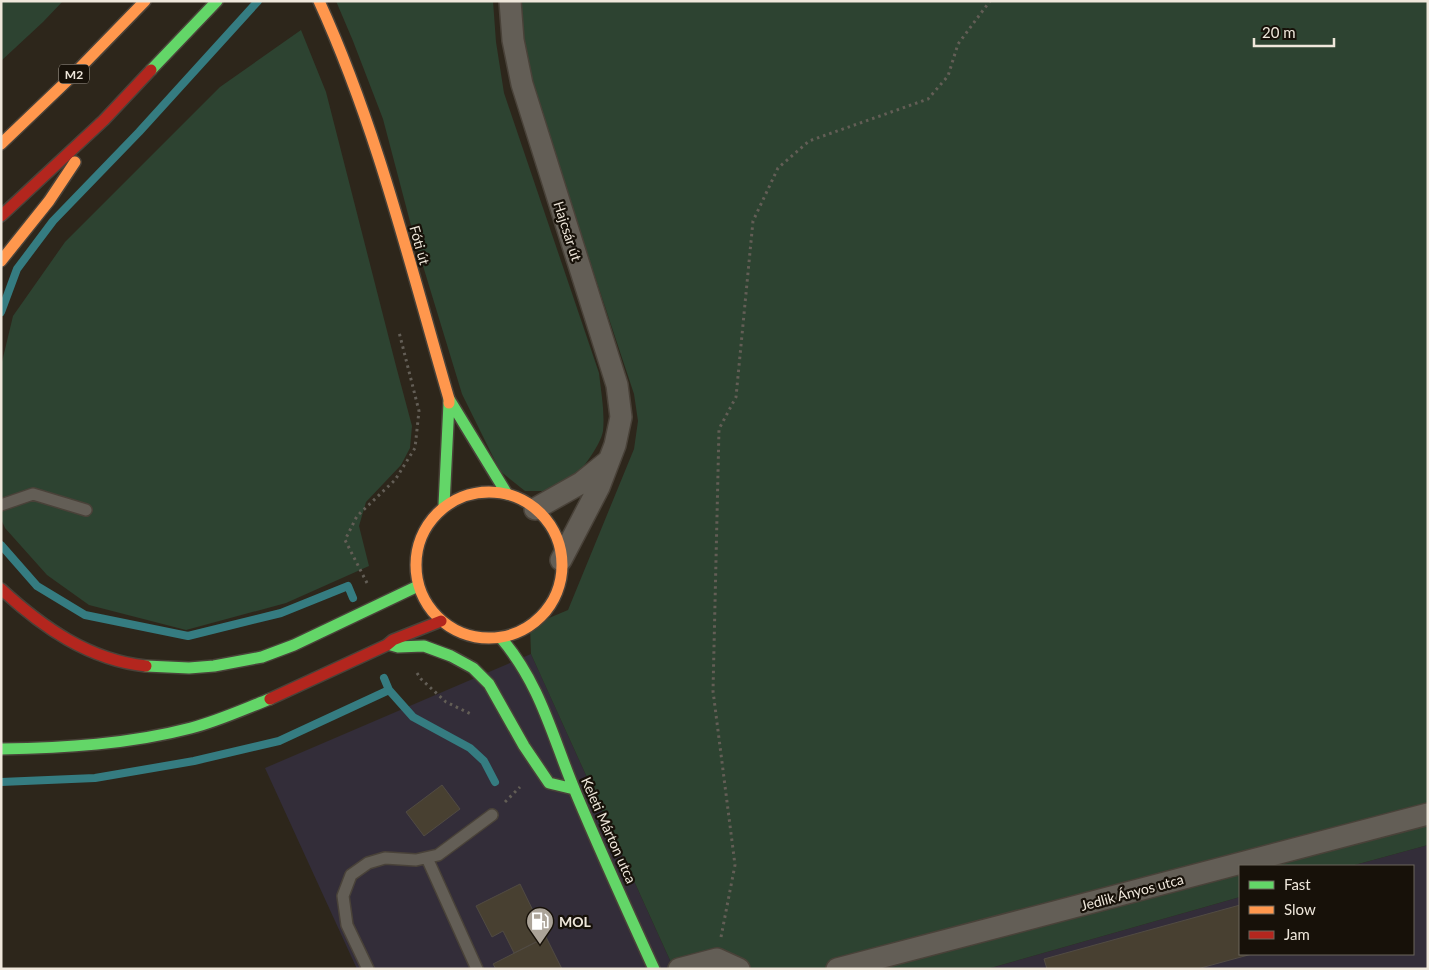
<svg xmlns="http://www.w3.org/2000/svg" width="1429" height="970" font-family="Lato,sans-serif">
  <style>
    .industrial { fill: #332d39 }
    .green { fill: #2d4331 }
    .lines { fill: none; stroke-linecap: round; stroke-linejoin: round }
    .stream { stroke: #357c81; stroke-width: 8 }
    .building { fill: #484031; stroke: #514b43 }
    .lane-casing { stroke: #494239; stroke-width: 14 }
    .street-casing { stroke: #494239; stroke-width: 24 }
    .fast-casing { stroke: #494239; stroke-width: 14 }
    .slow-casing { stroke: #494239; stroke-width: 14 }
    .jam-casing { stroke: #494239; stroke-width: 14 }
    .path { stroke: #635e56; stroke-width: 3; stroke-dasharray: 2.5 4; stroke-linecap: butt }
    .lane { stroke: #635e56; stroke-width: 11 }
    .street { stroke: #635e56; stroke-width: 21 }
    .fast { stroke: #63d668; stroke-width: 11 }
    .slow { stroke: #ff974d; stroke-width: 11 }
    .jam { stroke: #b3261e; stroke-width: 11 }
    .labels { text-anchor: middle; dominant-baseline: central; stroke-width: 4.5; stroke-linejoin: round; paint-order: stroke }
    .shield { fill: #171109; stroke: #aea79c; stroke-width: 1 }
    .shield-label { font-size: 12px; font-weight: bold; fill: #efe7db }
    .street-label { font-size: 14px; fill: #efe7db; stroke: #171109 }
    .poi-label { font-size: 14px; font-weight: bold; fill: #efe7db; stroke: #171109; text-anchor: start }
  </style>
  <rect width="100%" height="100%" fill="#2d261b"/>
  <path class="industrial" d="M531,654L674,969H357L265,768Z
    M1428,845V969H987L1240,897V954H1413V866H1351Z"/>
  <path class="green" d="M1,1H63L43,22L1,61Z
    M336,1H493L496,42L504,93L599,373C601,392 605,412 603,431C601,445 576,480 563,486C550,492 538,491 525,491L500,471L462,394L413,233L383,119L353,41Z
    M518,1H1428V845L1351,866H1240V897L987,969H674L531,654L530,626L568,610L634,449L638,421L634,394L530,81L521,40Z
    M301,30L326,92L396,366L412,426L410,448L401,465L366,502L359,526L369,566L286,603L186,630L89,605L47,575L5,528L1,519V366L13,316L65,242L220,87Z"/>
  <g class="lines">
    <path class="stream" d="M1,312L17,269L53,221L139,132L258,1
      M1,545L37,586L85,615L188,636L281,613L348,586L353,598
      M384,678L389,690
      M1,782L95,778L194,761L279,741L389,690L413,717L470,748L484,761L495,782"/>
  </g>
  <path class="building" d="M442,785L460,809L424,836L406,812Z
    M520,884L546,937L514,953L503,931L492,937L476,906Z
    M1240,905V954H1252L1197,969H1047L1044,959Z
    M546,937L562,969H496L493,964Z"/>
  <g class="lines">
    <g class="lane-casing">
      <path id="lane" d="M1,505L33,494L86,510
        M427,858L477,969
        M368,969L347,925L343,896L351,875L368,863L385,858L416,860L438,855L492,815"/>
    </g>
    <g class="street-casing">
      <path id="street" d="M510,1L513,40L522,84L617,385L621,417L615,445L599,487L561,560
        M535,509L581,483L607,462
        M679,969L717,959L739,969
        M837,969L1428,814"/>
    </g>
    <g class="fast-casing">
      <path id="fast" d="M151,70L217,1
        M449,399L507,494
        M444,505L449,403
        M501,638C541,685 552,736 575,791C600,851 627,910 654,969
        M391,645L398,647L424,646L451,656L473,668L489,684L524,746L549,783L574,789
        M146,666L189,668L214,666L262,657L294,645L418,586
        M1,749C64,748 130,744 191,728C218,721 244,709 270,699"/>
    </g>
    <g class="slow-casing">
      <path id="slow" d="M319,1C377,128 410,265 449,399V403
        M1,144L70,78L145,1
        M1,261L49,201L75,162
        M416 565a73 73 0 1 1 146 0a73 73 0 1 1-146 0Z"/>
    </g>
    <g class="jam-casing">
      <path id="jam" d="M1,216L104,120L151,70
        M1,589C42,627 89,660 146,666
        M270,699L387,645L393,640L441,621"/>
    </g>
    <path class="path" d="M367,583L345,540L357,516L395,480L415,448L419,411L399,332
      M417,673L421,679L446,702L473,715
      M505,802L520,787
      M721,937L735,865L713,691L719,429L736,397L753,221L778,168L809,141L928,99L948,76L958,44L990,1"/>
    <use href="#lane" class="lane"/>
    <use href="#street" class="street"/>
    <use href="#fast" class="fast"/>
    <use href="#slow" class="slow"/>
    <use href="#jam" class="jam"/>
  </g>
  <defs>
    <g id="fuel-pin" transform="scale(1.4375)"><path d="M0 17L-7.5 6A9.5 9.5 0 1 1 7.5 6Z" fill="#aba398" stroke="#171109"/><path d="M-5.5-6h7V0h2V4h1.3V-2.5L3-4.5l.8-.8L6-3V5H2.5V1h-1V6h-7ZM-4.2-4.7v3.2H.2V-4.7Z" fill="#fff"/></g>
  </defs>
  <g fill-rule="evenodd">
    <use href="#fuel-pin" x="540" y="921"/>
  </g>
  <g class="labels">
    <rect class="shield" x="59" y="64.5" width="30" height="19" rx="4"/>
    <g class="shield-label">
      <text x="74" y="74">M2</text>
    </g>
    <g class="street-label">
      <text transform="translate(568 231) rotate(72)">Hajcsár út</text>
      <text transform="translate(420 245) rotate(74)">Fóti út</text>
      <text transform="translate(609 830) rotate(66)">Keleti Márton utca</text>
      <text transform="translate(1132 892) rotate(-15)">Jedlik Ányos utca</text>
    </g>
    <g class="poi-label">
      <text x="559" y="921">MOL</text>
    </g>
  </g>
  <rect width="1429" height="970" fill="none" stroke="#efe7db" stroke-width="5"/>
  <rect x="1239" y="865" width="175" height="90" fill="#171109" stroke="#6d675d"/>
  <rect x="1249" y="881" width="25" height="8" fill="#63d668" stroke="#6d675d"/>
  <text x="1284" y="890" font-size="15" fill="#efe7db">Fast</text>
  <rect x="1249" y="906" width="25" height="8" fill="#ff974d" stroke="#6d675d"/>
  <text x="1284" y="915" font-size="15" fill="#efe7db">Slow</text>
  <rect x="1249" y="931" width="25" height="8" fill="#b3261e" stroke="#6d675d"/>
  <text x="1284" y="940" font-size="15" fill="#efe7db">Jam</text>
  <path d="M1254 38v8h80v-8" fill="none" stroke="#efe7db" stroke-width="2.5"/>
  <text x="1262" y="38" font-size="15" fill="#efe7db" stroke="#171109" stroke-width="4" paint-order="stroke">20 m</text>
</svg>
